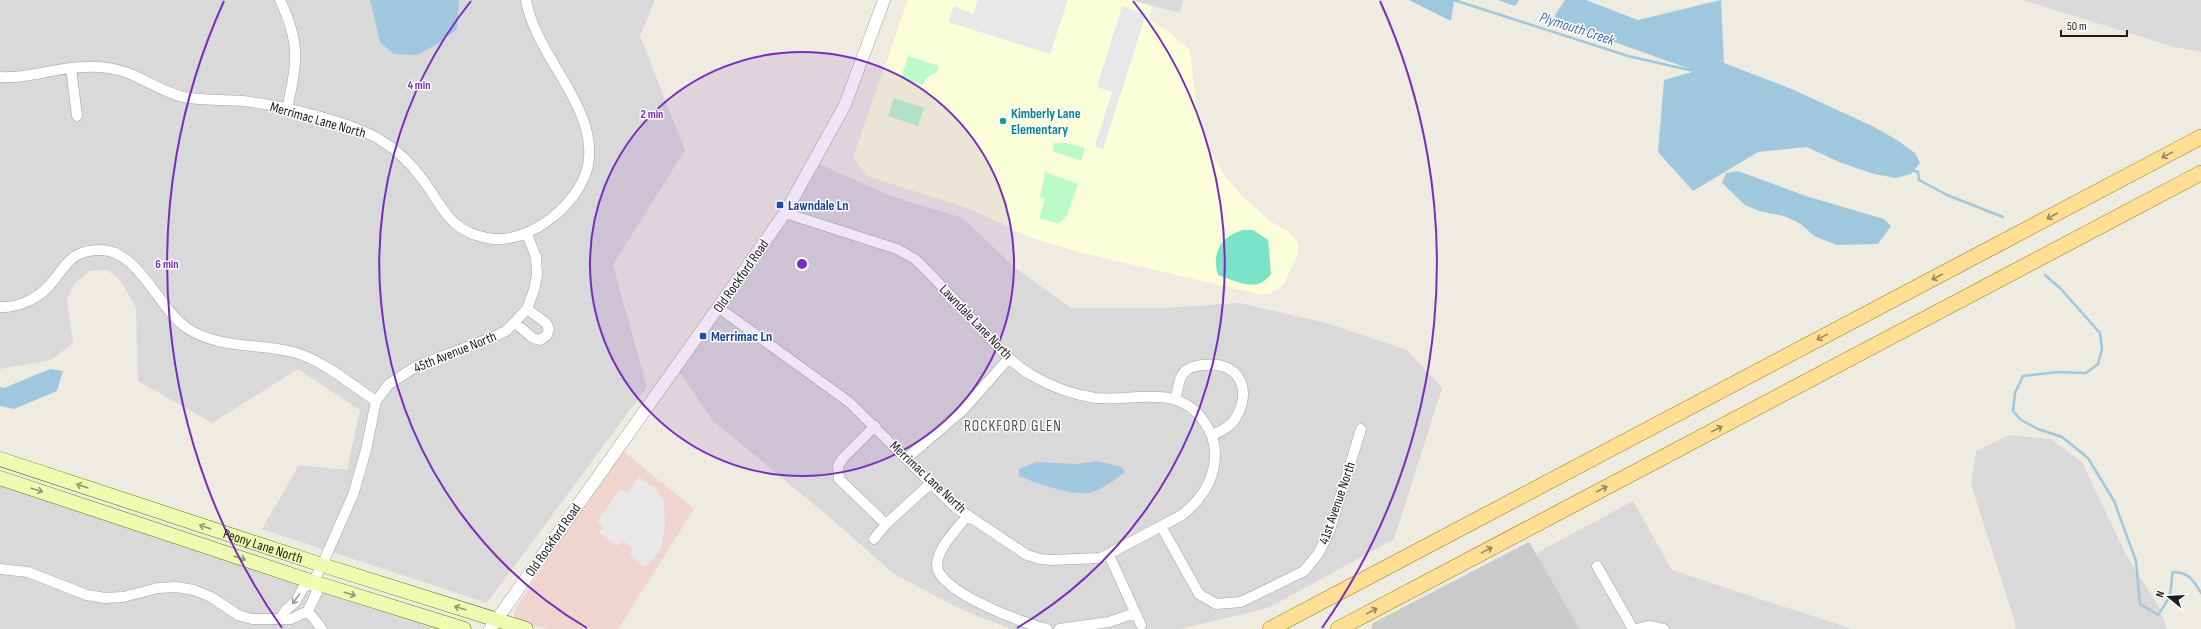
<svg xmlns="http://www.w3.org/2000/svg" width="2201" height="629" font-family="'Sofia Sans Condensed',sans-serif">
  <style>
    .residential { fill: #dad9d9 }
    .commercial { fill: #f0d5cf }
    .education { fill: #faffd9 }
    .religious { fill: #cacaca }
    .park { fill: #bbfbc9 }
    .pitch { fill: #7be1c7 }
    .parking { fill: #e8e8e8 }
    .water { fill: #9fc7de }
    .lines { fill: none; stroke-linecap: round; stroke-linejoin: round }
    .stream { stroke: #9fc7de; stroke-width: 2.5 }
    .minor-casing { stroke: #a3a3a3; stroke-width: 11 }
    .tertiary-casing { stroke: #a3a3a3; stroke-width: 13 }
    .secondary-casing { stroke: #597501; stroke-width: 15 }
    .primary-casing { stroke: #947700; stroke-width: 16 }
    .minor { stroke: #fff; stroke-width: 10 }
    .tertiary { stroke: #fff; stroke-width: 12 }
    .secondary { stroke: #eefcb2; stroke-width: 14 }
    .primary { stroke: #ffdf95; stroke-width: 15 }
    .oneway { stroke: #99875f }
    .oneway2 { stroke: #90976e }
    .oneway3 { stroke: #999 }
    .ring { fill: none; stroke: #7b2cbf; stroke-width: 2 }
    .culture-dot { fill: #0f9aa8; stroke: #fff; stroke-width: 1.5 }
    .transit-dot { fill: #1a4fb4; stroke: #fff; stroke-width: 1.5 }
    .labels { text-anchor: middle; dominant-baseline: central; stroke-width: 3; stroke-linejoin: round; paint-order: stroke }
    .culture-label { font-size: 14px; font-weight: bold; fill: #0d838f; stroke: #fff; text-anchor: start }
    .street-label { font-size: 14px; fill: #1c1c1c; stroke: #fff }
    .transit-label { font-size: 14px; font-weight: bold; fill: #164399; stroke: #fff; text-anchor: start }
    .water-label { font-size: 15px; font-style: italic; fill: #466caf; stroke: #fff }
    .neighbourhood-label { font-size: 15px; letter-spacing: 1px; fill: #4f4f4f; stroke: #fff }
    .centre { fill: #7b2cbf; stroke: #fff; stroke-width: 2 }
    .ring-label { font-size: 12px; text-anchor: middle; font-weight: bold; fill: #7b2cbf; stroke: #fff; stroke-width: 3; stroke-linejoin: round; paint-order: stroke }
  </style>
  <rect width="100%" height="100%" fill="#eeebe1"/>
  <path class="residential" d="M0,0H655L640,36L685,150L613,265L647,387L487,603L262,529L299,465L347,470L360,410L298,369L212,423L138,381L136,308L120,280L107,270L90,271L75,283L67,299L73,343L51,360L0,369Z
    M1132,0H1183L1180,13Z
    M2022,0H2201V52L2174,47Z
    M815,162L891,196L963,218L1014,267L1071,308H1164L1240,303L1326,323L1407,350L1442,388L1394,539L1268,608L1180,629H1010L958,608L891,572L840,526L712,420L676,367Z
    M2009,435L2051,439L2082,462L2126,555L2159,607L2167,629H2015L2016,626L1971,484L1976,451Z
    M0,478L464,629H0Z
    M1633,501L1672,570L1852,629H1580L1535,554Z"/>
  <path class="commercial" d="M622,450L694,509L618,629H547L517,621L514,616L515,609Z"/>
  <path class="education" d="M908,0H1132L1152,7L1149,19L1169,32L1190,50L1196,101L1203,135L1222,172L1240,194L1270,221L1289,232L1298,243V253L1284,284L1270,294H1259L1082,253L1029,237L973,210L867,176L853,157Z"/>
  <path class="religious" d="M1529,542L1580,629H1371L1373,623Z"/>
  <path class="park" d="M908,56L939,66L937,72L926,78L923,85L901,78Z
    M894,98L924,108L918,126L888,116Z
    M1054,143H1067L1085,148L1081,161L1052,151Z
    M1045,172L1078,184L1067,215L1059,224L1039,218L1045,199L1040,197Z"/>
  <path class="pitch" d="M1243,230H1253L1268,240L1271,274C1256,294 1238,281 1218,275C1211,253 1221,236 1243,230Z"/>
  <path class="parking" d="M978,0H1068L1050,54L948,22L954,6L973,14Z
    M1122,6L1146,14L1103,149L1095,146L1112,92L1097,87Z
    M639,477L657,490L664,501L665,526L661,549L645,567L630,554L633,549L622,540L617,546L600,533L603,527L597,522L620,489L627,493Z"/>
  <path class="water" d="M370,0H459L457,29L439,43L417,55L394,54L380,42Z
    M1409,0H1454L1451,21Z
    M1498,0H1519L1515,6Z
    M1565,0H1586L1638,20L1721,0L1724,63L1794,90L1872,126L1897,140L1915,153L1920,163L1911,174L1896,178L1874,174L1839,162L1807,147L1758,152L1693,191L1658,152L1664,80L1696,71L1552,20Z
    M1738,171L1806,196L1884,219L1891,226L1878,244L1837,245L1814,236L1801,224L1784,216L1759,211L1745,205L1722,183L1726,173Z
    M50,369L63,371L57,391L14,409L0,406V387L4,388Z
    M1097,461L1121,467L1125,472C1117,479 1098,492 1088,493C1069,495 1036,483 1019,476V469L1036,462L1076,464Z"/>
  <g class="lines">
    <path class="stream" d="M1454,0L1628,56L1698,72
      M1911,170L1918,172L1919,180L1947,195L2003,217
      M2045,275L2060,288L2100,333L2102,349L2098,364L2086,373L2057,372L2023,376L2015,393L2013,411L2021,420L2038,429L2062,437L2088,458L2114,501L2136,561L2140,604L2158,615C2164,606 2170,598 2171,588C2172,583 2171,578 2173,572C2189,572 2194,581 2201,593"/>
    <g class="minor-casing">
      <path id="minor" d="M280,0C301,44 297,63 287,109
        M71,68L77,116
        M0,77C29,79 56,67 85,67C99,66 114,68 128,73C146,80 163,92 183,97C203,101 223,99 243,101C279,105 348,121 379,139C397,150 411,163 423,180C444,208 448,230 487,238C529,247 586,200 589,158C594,104 535,54 526,0
        M0,307C17,308 37,299 49,286C66,267 69,250 100,250C138,249 158,308 187,328C218,349 258,343 293,352C323,360 350,384 376,401
        M719,308L849,402L955,507L1027,555L1040,559L1052,560L1101,558L1182,515C1202,499 1215,480 1215,454C1215,441 1211,433 1205,423C1179,382 1135,402 1096,398C1074,395 1052,387 1033,376C1013,365 997,346 982,329C960,306 938,281 915,259L897,249L785,213
        M515,323L533,338L540,340L547,335L549,329L546,323L527,309
        M1176,399C1177,392 1178,382 1182,375C1187,367 1195,366 1203,365C1240,360 1253,391 1235,419C1230,427 1221,431 1213,435
        M875,426L843,458L838,466L839,479L886,524
        M907,458L963,410L1009,358
        M968,515C957,529 939,546 937,564C935,591 1025,624 1047,629
        M1161,526L1199,594L1216,604L1241,602L1304,571L1318,554L1330,530L1361,429
        M874,539L886,524L931,483
        M1109,555L1141,625
        M1597,566L1633,629
        M0,569L28,572L87,595L105,598L123,597L158,588L176,587L194,590L211,597L238,615L252,619H291L308,611L317,592L313,582
        M308,611L322,629
        M281,618L285,611L296,601L303,588L313,582L322,565L353,495L366,450L376,401L389,384L417,366L491,338L506,331L527,309L534,290L537,275L536,257L527,234
        M1059,629L1109,622L1135,613
        M1636,629L1649,626L1664,629"/>
    </g>
    <g class="tertiary-casing">
      <path id="tertiary" d="M490,629L785,213L845,105L884,0"/>
    </g>
    <g class="secondary-casing">
      <g id="secondary">
        <path id="s1" d="M0,459L322,565L526,629"/>
        <path d="M0,478L313,582L464,629"/>
      </g>
    </g>
    <g class="primary-casing">
      <path id="primary" d="M1270,629L2201,137
        M1338,629L2201,173"/>
    </g>
    <use href="#minor" class="minor"/>
    <use href="#tertiary" class="tertiary"/>
    <use href="#secondary" class="secondary"/>
    <use href="#primary" class="primary"/>
  </g>
  <defs><path id="oneway-shaft" d="M-6 0H5M1.5-3L5.5 0L1.5 3" fill="none" stroke-width="1.6" stroke-linecap="round" stroke-linejoin="round"/></defs>
  <g class="oneway">
    <use href="#oneway-shaft" transform="translate(2167 155) rotate(152)"/>
    <use href="#oneway-shaft" transform="translate(2052 216) rotate(152)"/>
    <use href="#oneway-shaft" transform="translate(1937 277) rotate(152)"/>
    <use href="#oneway-shaft" transform="translate(1822 337) rotate(152)"/>
    <use href="#oneway-shaft" transform="translate(1717 429) rotate(-28)"/>
    <use href="#oneway-shaft" transform="translate(1602 489) rotate(-28)"/>
    <use href="#oneway-shaft" transform="translate(1487 550) rotate(-28)"/>
    <use href="#oneway-shaft" transform="translate(1372 611) rotate(-28)"/>
  </g>
  <g class="oneway2">
    <use href="#oneway-shaft" transform="translate(82 486) rotate(-162)"/>
    <use href="#oneway-shaft" transform="translate(37 490) rotate(18)"/>
    <use href="#oneway-shaft" transform="translate(205 527) rotate(-162)"/>
    <use href="#oneway-shaft" transform="translate(240 558) rotate(18)"/>
    <use href="#oneway-shaft" transform="translate(350 594) rotate(17)"/>
    <use href="#oneway-shaft" transform="translate(460 608) rotate(-163)"/>
  </g>
  <use class="oneway3" href="#oneway-shaft" transform="translate(296 599) rotate(126)"/>
  <circle cx="802" cy="264" r="212" fill="#7b2cbf" fill-opacity=".12"/>
  <g class="ring">
    <circle cx="802" cy="264" r="212"/>
    <path d="M587 628A423 423 0 0 1 471 1M1133 1A423 423 0 0 1 1017 628"/>
    <path d="M282 628A635 635 0 0 1 224 1M1380 1A635 635 0 0 1 1322 628"/>
  </g>
  <circle class="culture-dot" cx="1003" cy="121" r="4"/>
  <g class="transit-dot">
    <rect x="776" y="201" width="8" height="8" rx="2"/>
    <rect x="699" y="332" width="8" height="8" rx="2"/>
  </g>
  <g class="labels">
    <g class="culture-label">
      <text x="1011" y="113">Kimberly Lane<tspan x="1011" dy="16">Elementary</tspan></text>
    </g>
    <g class="street-label">
      <text transform="translate(318 120) rotate(16)">Merrimac Lane North</text>
      <text transform="translate(741 276) rotate(-55)">Old Rockford Road</text>
      <text transform="translate(976 322) rotate(46)">Lawndale Lane North</text>
      <text transform="translate(455 352) rotate(-22)">45th Avenue North</text>
      <text transform="translate(928 477) rotate(43)">Merrimac Lane North</text>
      <text transform="translate(1337 503) rotate(-71)">41st Avenue North</text>
      <text transform="translate(553 540) rotate(-55)">Old Rockford Road</text>
      <text stroke="none"><textPath href="#s1" startOffset="277">Peony Lane North</textPath></text>
    </g>
    <g class="transit-label">
      <text x="788" y="205">Lawndale Ln</text>
      <text x="711" y="336">Merrimac Ln</text>
    </g>
    <g class="water-label">
      <text transform="translate(1577 29) rotate(18)">Plymouth Creek</text>
    </g>
    <g class="neighbourhood-label">
      <text x="1013" y="426">ROCKFORD GLEN</text>
    </g>
  </g>
  <circle cx="802" cy="264" r="6" class="centre"/>
  <g class="ring-label">
    <text x="419" y="89">4 min</text>
    <text x="652" y="118">2 min</text>
    <text x="167" y="268">6 min</text>
  </g>
  <g transform="translate(2169 597) rotate(288)" stroke="#ffffff" stroke-width="3" paint-order="stroke">
  <path d="M0-3L7 15L0 10L-7 15Z" fill="#1c1c1c"/>
  <text y="-6" font-size="11" font-weight="bold" text-anchor="middle" fill="#1c1c1c">N</text>
  </g>
  <path d="M2061 30v6h66v-6" fill="none" stroke="#1c1c1c" stroke-width="2"/>
  <text x="2067" y="30" font-size="12" fill="#1c1c1c" stroke="#ffffff" stroke-width="3" paint-order="stroke">50 m</text>
</svg>
